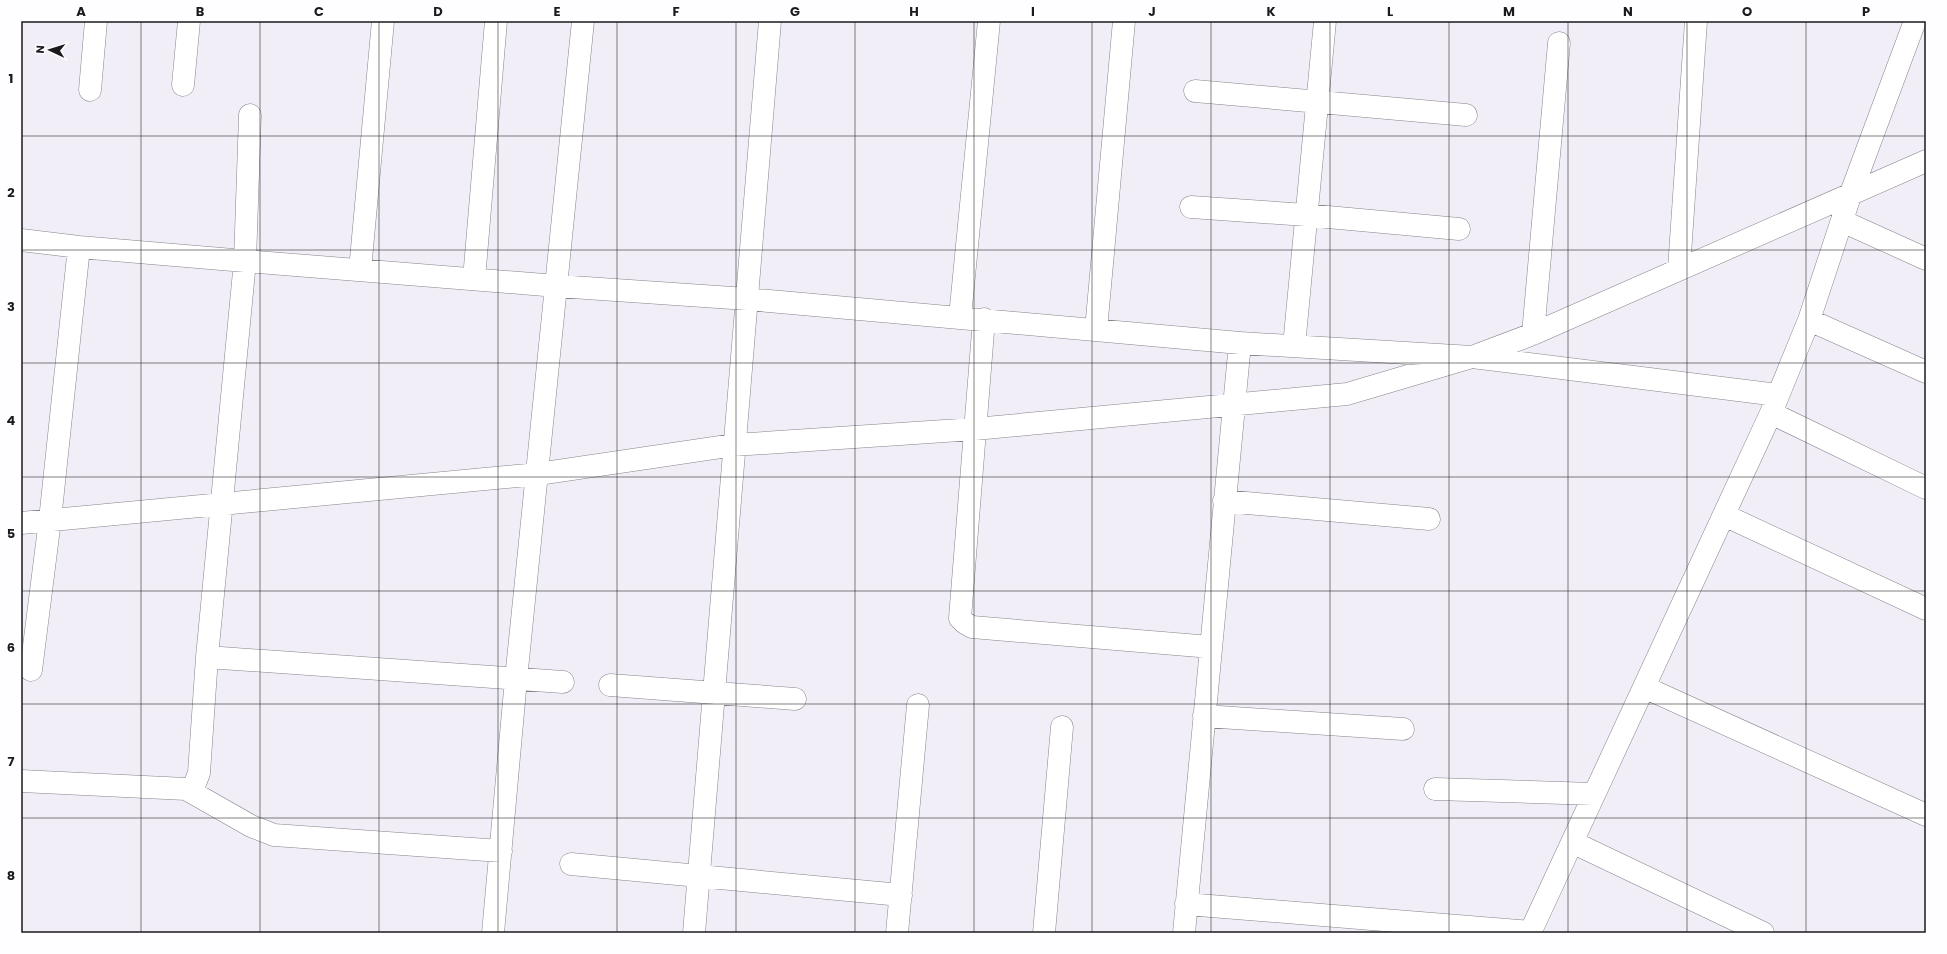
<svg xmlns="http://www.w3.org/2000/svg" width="1947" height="954" font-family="Poppins,sans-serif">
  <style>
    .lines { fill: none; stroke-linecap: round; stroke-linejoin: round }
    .minor-casing { stroke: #86838a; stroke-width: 23 }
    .minor { stroke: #fff; stroke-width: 22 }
    .grid { fill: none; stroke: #1b191c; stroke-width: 1; stroke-opacity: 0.55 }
    .neatline { fill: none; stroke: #1b191c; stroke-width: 1.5 }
    .grid-label { font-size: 13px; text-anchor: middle; font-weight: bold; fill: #1b191c }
  </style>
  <rect width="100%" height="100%" fill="#f2eef7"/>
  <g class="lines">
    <g class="minor-casing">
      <path id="minor" d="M183,85L189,21
        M90,90L96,21
        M1195,91L1466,115
        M1191,207L1306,215L1459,229
        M1842,221L1926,259
        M21,240L79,247L245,261L557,286L747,299L1240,343L1472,357L1533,334L1926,161
        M1679,269L1696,21
        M360,270L383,21
        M474,279L496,21
        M960,317L989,21
        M984,319L960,618L965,623L972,627L1211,647
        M1809,320L1926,372
        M1096,330L1124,21
        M1533,334L1559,43
        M1294,346L1325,21
        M1771,413L1926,488
        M1224,501L1429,519
        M1724,515L1926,609
        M21,523L538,474L734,445L975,429L1347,394L1472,357L1778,395
        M207,657L563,682
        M31,670L50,520L79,247
        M610,685L795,699
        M1644,687L1926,815
        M1204,716L1403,729
        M21,781L186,789L194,786L199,773L207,657L245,261L250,115
        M186,789L251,826L274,835L501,851
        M1435,789L1594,794
        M1572,842L1763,933
        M571,864L901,895
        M1186,904L1531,932
        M493,933L516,679L583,21
        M694,933L770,21
        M897,933L918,705
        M1044,933L1062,727
        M1184,933L1240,343
        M1530,933L1771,413L1809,320L1851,193L1915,21"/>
    </g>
    <use href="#minor" class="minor"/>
  </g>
  <path class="grid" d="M141,21V933M260,21V933M379,21V933M498,21V933M617,21V933M736,21V933M855,21V933M974,21V933M1092,21V933M1211,21V933M1330,21V933M1449,21V933M1568,21V933M1687,21V933M1806,21V933M21,136H1926M21,250H1926M21,363H1926M21,477H1926M21,591H1926M21,704H1926M21,818H1926"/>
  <rect width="1947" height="954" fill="none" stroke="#fefdff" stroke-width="44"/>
  <g transform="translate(50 50) rotate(274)" stroke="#fefdff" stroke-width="3" paint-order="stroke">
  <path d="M0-3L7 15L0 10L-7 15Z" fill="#1b191c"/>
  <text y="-6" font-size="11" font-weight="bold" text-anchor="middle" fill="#1b191c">N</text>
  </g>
  <rect x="22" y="22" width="1903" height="910" class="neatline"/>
  <g class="grid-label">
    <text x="81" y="16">A</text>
    <text x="200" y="16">B</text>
    <text x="319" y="16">C</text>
    <text x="438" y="16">D</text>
    <text x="557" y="16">E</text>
    <text x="676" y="16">F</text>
    <text x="795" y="16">G</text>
    <text x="914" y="16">H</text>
    <text x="1033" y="16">I</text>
    <text x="1152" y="16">J</text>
    <text x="1271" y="16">K</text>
    <text x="1390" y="16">L</text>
    <text x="1509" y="16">M</text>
    <text x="1628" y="16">N</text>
    <text x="1747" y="16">O</text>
    <text x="1866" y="16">P</text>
    <text x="11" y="83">1</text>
    <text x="11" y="197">2</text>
    <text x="11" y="311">3</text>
    <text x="11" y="425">4</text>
    <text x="11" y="538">5</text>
    <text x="11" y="652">6</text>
    <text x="11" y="766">7</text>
    <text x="11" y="880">8</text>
  </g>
</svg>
